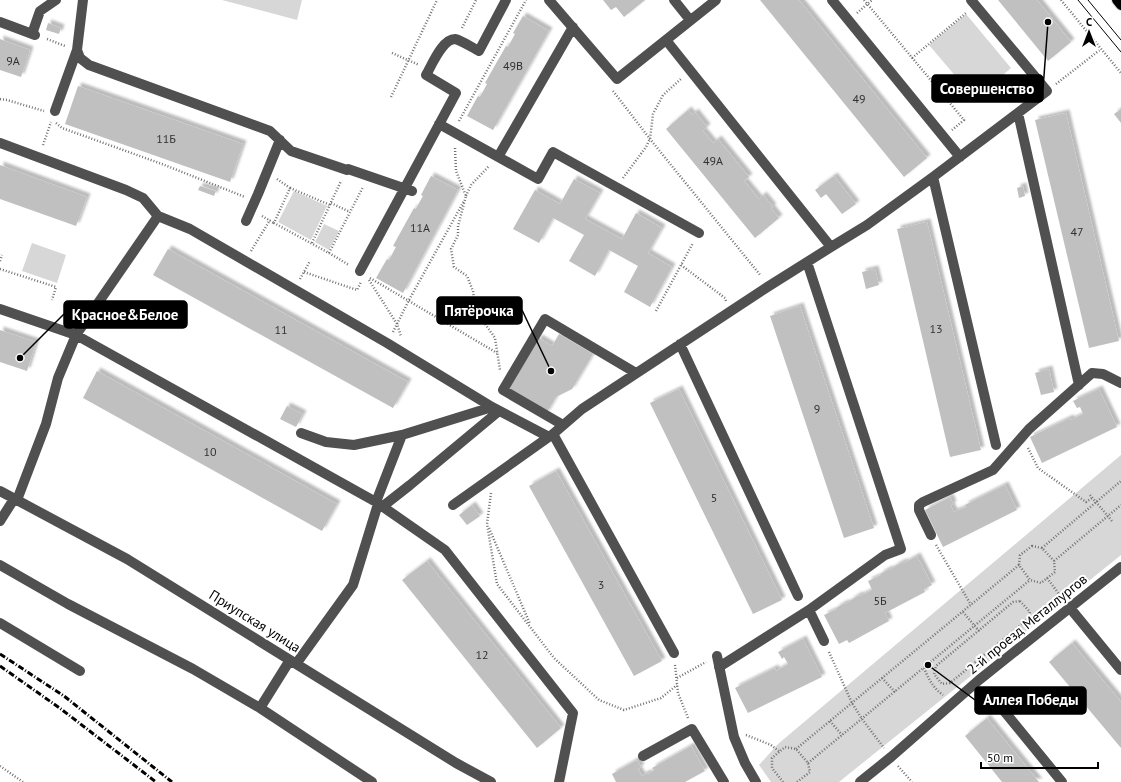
<svg xmlns="http://www.w3.org/2000/svg" width="1121" height="782" font-family="'PT Sans',sans-serif">
  <style>
    .green { fill: #d7d7d7 }
    .building { fill: #c0c0c0; filter: url(#shadow) }
    .lines { fill: none; stroke-linecap: round; stroke-linejoin: round }
    .major-casing { stroke: #dbdbdb; stroke-width: 12 }
    .path { stroke: #727272; stroke-width: 2.5; stroke-dasharray: 1 2; stroke-linecap: butt }
    .minor { stroke: #505050; stroke-width: 10 }
    .major { stroke: #000; stroke-width: 10 }
    .tram { stroke: #000; stroke-width: 1 }
    .rail { stroke: #000; stroke-width: 3; stroke-dasharray: 6 2 1 2; stroke-linecap: butt }
    .labels { text-anchor: middle; dominant-baseline: central; stroke-width: 4; stroke-linejoin: round; paint-order: stroke }
    .number-label { font-size: 12px; fill: #303030 }
    .street-label { font-size: 14px; fill: #000; stroke: #fff }
    .leader { fill: none; stroke: #000; stroke-width: 1.5 }
    .callout-dot { fill: #000; stroke: #fff; stroke-width: 1.5 }
    .callout { fill: #000; stroke: #000; stroke-width: 1.5 }
    .callout-label { font-size: 15px; text-anchor: middle; font-weight: bold; fill: #fff }
  </style>
  <defs>
    <filter id="shadow"><feDropShadow dx="3.5" dy="-3.5" stdDeviation="1" flood-color="#0004"/></filter>
  </defs>
  <rect width="100%" height="100%" fill="#fff"/>
  <path class="green" d="M222,0H302L297,20Z
    M966,14L1011,68L975,99L929,45Z
    M294,191L327,206L311,240L278,222Z
    M324,224L339,231L329,250L315,242Z
    M32,243L66,255L57,283L22,271Z
    M1121,455V555L839,782H771L759,765L778,744Z"/>
  <path class="building" d="M603,0H645L624,17L616,7L611,10Z
    M760,0H799L927,158L904,177Z
    M998,0H1037L1071,42L1048,61Z
    M523,16L549,31L493,130L467,116L478,96L480,97L487,84L485,83L506,46L508,47L515,34L513,33Z
    M48,23L61,28L59,34L46,30Z
    M0,39L30,50L21,77L0,70Z
    M78,86L243,144L230,182L65,124Z
    M1121,109V123L1114,114Z
    M688,110L692,115L695,112L707,127L703,131L713,143L718,139L749,177L744,181L759,199L763,195L773,207L771,208L779,218L755,238L666,129Z
    M1066,113L1119,341L1089,348L1035,120Z
    M0,165L87,197L76,226L0,199Z
    M431,176L458,190L403,293L376,278L387,259L389,260L396,247L393,246L414,208L416,209L419,203L423,196L421,195Z
    M834,176L856,204L842,214L826,194L821,198L815,190Z
    M574,179L600,193L585,219L622,239L636,213L662,228L648,253L672,267L650,307L624,292L638,266L609,250L595,276L569,261L584,235L553,218L539,243L513,229L535,190L560,204Z
    M200,186L216,191L214,196L198,190Z
    M1023,186L1025,196L1019,198L1017,188Z
    M927,222L981,450L950,457L897,229Z
    M168,249L408,382L393,408L153,275Z
    M875,269L879,285L866,289L862,272Z
    M800,306L874,528L844,538L770,316Z
    M0,330L36,342L27,371L0,362Z
    M559,334L593,354L572,389L556,397L546,414L508,391L539,338L552,346Z
    M1049,369L1054,392L1041,395L1035,373Z
    M97,371L337,504L322,531L83,398Z
    M679,389L782,600L753,614L650,403Z
    M1099,389L1117,427L1042,463L1030,437L1070,418L1071,420L1083,414L1080,407L1077,408L1073,401Z
    M287,406L303,414L296,427L280,419Z
    M556,471L662,661L634,676L529,486Z
    M1005,485L1017,510L943,547L925,510L950,497L953,504L951,506L954,512L966,507L965,505Z
    M472,505L480,516L467,525L459,515Z
    M917,556L932,585L924,589L925,592L885,613L889,621L849,643L847,640L839,644L824,615L837,609L836,608L845,603V604L851,601V600L859,595L860,596L872,590L868,581L881,575L880,574L889,569V570L895,567V566L903,562L904,563Z
    M427,561L561,728L537,748L402,580Z
    M803,639L822,677L748,713L735,688L775,668L776,671L788,664L784,657L782,659L778,652Z
    M1072,643L1121,702V748L1049,662Z
    M987,718L1039,782H1002L965,736Z
    M691,746L705,771L685,782H616L612,774L637,760L641,767L638,769L642,776L647,773L648,774L654,770L652,768Z"/>
  <g class="lines">
    <g class="major-casing">
      <path id="major" d="M1117,0L1121,5"/>
    </g>
    <path class="path" d="M864,0L964,120L952,130
      M1061,0L1121,73
      M857,13L872,0
      M462,28L476,0
      M47,39L65,46
      M392,53L419,65
      M912,58L966,13
      M1056,84L1101,49
      M613,91L650,139L761,276
      M391,97L437,0
      M0,99L7,100L44,111
      M459,121L526,0
      M56,123L62,128L162,164L245,197
      M43,145L51,122
      M455,148L456,171L466,196L458,226V235L451,249L454,267L467,276L473,291L476,311L495,338L500,370
      M623,178L646,147L650,139L653,114L663,95L682,78
      M277,179L290,188L274,223L329,253L363,187
      M290,188L330,205
      M466,196L471,185L489,166
      M331,203L350,212
      M262,216L274,223
      M312,243L341,181
      M251,251L270,220
      M329,253L349,265
      M0,261L2,255
      M681,265L725,298L726,301
      M0,269L56,287L52,300
      M304,272L357,290L361,282
      M370,278L497,353
      M300,279L310,261
      M369,280L397,324L401,336
      M656,311L693,243
      M393,332L409,300L464,201
      M1028,448L1038,468L1086,502L1092,498
      M491,493L487,524L497,584L554,658L599,700L624,710L661,698L677,685
      M1090,495L1112,521
      M489,528L530,624
      M936,545L971,605
      M1032,546L1042,548L1054,561L1055,572L1041,583L1030,580L1019,565L1020,555Z
      M1042,548L1121,481
      M1054,561L1121,505
      M1047,578L1062,598
      M1020,601L1030,612L1028,619L950,683L942,684L934,674L936,666L1013,602Z
      M963,612L979,631
      M829,652L852,703L862,719L884,748
      M675,665L678,693L688,718
      M924,668C928,678 933,688 943,695
      M677,678L706,662
      M882,678L895,692
      M830,721L842,735
      M746,735L771,745L780,752
      M796,749L1019,565
      M808,763L1030,580
      M0,766L23,782
      M898,766L912,782
      M783,782L772,768V758L785,747L796,749L808,763L810,772L797,782"/>
    <path class="minor" d="M83,0L77,50L80,58L89,65L270,131L291,151L347,170L348,169L412,191
      M549,0L617,79L716,0
      M674,0L690,20
      M832,0L960,157
      M0,22L35,35
      M32,34L40,11L56,0
      M666,40L831,247
      M55,111L77,50
      M1018,113L1079,385
      M439,124L538,179L553,152L699,233
      M0,143L126,190L143,198L158,216
      M498,157L573,27
      M933,177L996,445
      M246,221L258,194L280,140
      M360,271L456,93L426,75C432,65 442,39 455,39C461,40 473,48 479,51L506,0
      M0,309L76,335L376,502L445,550L573,713L559,782
      M680,344L798,596
      M563,425L503,390L545,319L636,373
      M301,433L326,442L354,445L402,435L492,407
      M553,434L674,653
      M0,491L127,559L456,763L491,782
      M17,500L46,424L58,378L76,335L158,216L190,229L387,343L492,407L549,437
      M376,502L402,435
      M453,505L553,434L582,409L769,286L831,247L867,225L933,177L1047,91L971,0
      M382,507L410,485L499,411
      M0,521L14,499
      M931,535L919,510V505L923,502L993,470L1029,429L1092,373L1103,374L1121,383
      M0,565L68,604L193,669L260,708L372,782
      M1070,608L1121,670
      M809,610L824,641
      M0,623L80,671
      M717,656L734,737L745,763L756,782
      M296,664L353,585L378,504
      M719,667L809,610L885,555L901,549L807,262
      M1000,706L1062,782
      M260,708L290,660
      M643,756L692,729L724,782
      M860,782L891,757L979,680L1121,567"/>
    <use href="#major" class="major"/>
    <path class="tram" d="M1078,0L1121,52
      M1088,0L1121,40"/>
    <path class="rail" d="M0,654L64,696L172,782
      M0,666L61,709L156,782"/>
  </g>
  <g class="labels">
    <g class="number-label">
      <text x="13" y="60">9А</text>
      <text x="513" y="65">49В</text>
      <text x="859" y="98">49</text>
      <text x="166" y="138">11Б</text>
      <text x="713" y="160">49А</text>
      <text x="420" y="227">11А</text>
      <text x="1077" y="231">47</text>
      <text x="936" y="328">13</text>
      <text x="281" y="329">11</text>
      <text x="817" y="408">9</text>
      <text x="210" y="451">10</text>
      <text x="714" y="497">5</text>
      <text x="601" y="584">3</text>
      <text x="880" y="600">5Б</text>
      <text x="482" y="654">12</text>
    </g>
    <g class="street-label">
      <text transform="translate(255 621) rotate(32)">Приупская улица</text>
      <text transform="translate(1027 624) rotate(-39)">2-й проезд Металлургов</text>
    </g>
  </g>
  <path class="leader" d="M1048 22L1043 89M551 371L522 310M20 358L64 314M928 665L975 700"/>
  <g class="callout-dot">
    <circle cx="1048" cy="22" r="4"/>
    <circle cx="551" cy="371" r="4"/>
    <circle cx="20" cy="358" r="4"/>
    <circle cx="928" cy="665" r="4"/>
  </g>
  <g class="callout">
    <rect x="932" y="75" width="111" height="27" rx="4"/>
    <rect x="437" y="297" width="85" height="27" rx="4"/>
    <rect x="64" y="301" width="123" height="27" rx="4"/>
    <rect x="975" y="687" width="111" height="27" rx="4"/>
  </g>
  <g class="callout-label">
    <text x="987" y="94">Совершенство</text>
    <text x="479" y="316">Пятёрочка</text>
    <text x="125" y="320">Красное&amp;Белое</text>
    <text x="1031" y="705">Аллея Победы</text>
  </g>
  <g transform="translate(1089 32)" stroke="#ffffff" stroke-width="3" paint-order="stroke">
  <path d="M0-3L7 15L0 10L-7 15Z" fill="#000000"/>
  <text y="-6" font-size="11" font-weight="bold" text-anchor="middle" fill="#000000">С</text>
  </g>
  <path d="M981 762v6h117v-6" fill="none" stroke="#000000" stroke-width="2"/>
  <text x="987" y="762" font-size="12" fill="#000000" stroke="#ffffff" stroke-width="3" paint-order="stroke">50 m</text>
</svg>
